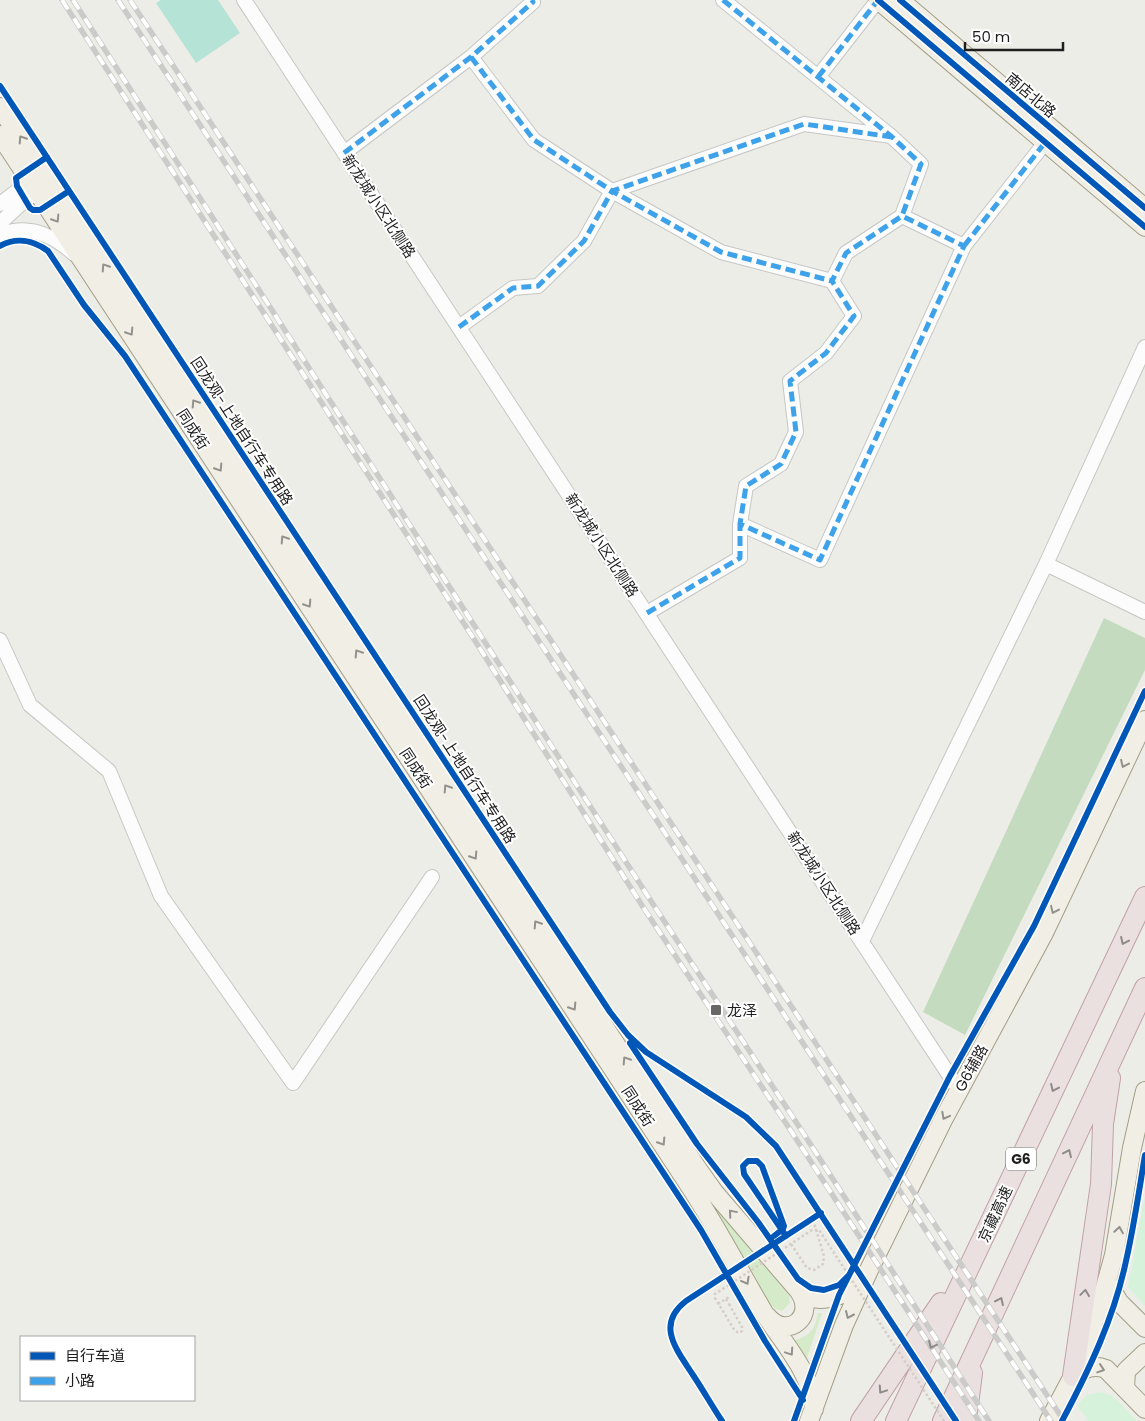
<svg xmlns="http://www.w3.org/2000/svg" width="1145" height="1421" font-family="Poppins,'Noto Sans SC',sans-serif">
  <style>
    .grass { fill: #d5eac8 }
    .forest { fill: #c4dbbf }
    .park { fill: #d7f2db }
    .pitch { fill: #b5e3d6 }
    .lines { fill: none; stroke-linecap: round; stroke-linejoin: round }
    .minor-casing { stroke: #c6c6c4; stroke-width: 16 }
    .major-casing { stroke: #a39e86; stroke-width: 20 }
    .highway-casing { stroke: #c1a1a5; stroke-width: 22 }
    .path { stroke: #d6ccc8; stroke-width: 2.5; stroke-dasharray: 2.5 2.5; stroke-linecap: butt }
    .minor { stroke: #fcfcfc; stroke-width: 14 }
    .major { stroke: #f0eee5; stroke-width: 18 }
    .highway { stroke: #eae0e0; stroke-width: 20 }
    .rail-casing { stroke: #cbcbca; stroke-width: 5.5 }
    .rail { stroke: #fff; stroke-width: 4; stroke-dasharray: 11; stroke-linecap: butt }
    .path-bridge { stroke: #d6ccc8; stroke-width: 2.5; stroke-dasharray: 2.5 2.5; stroke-linecap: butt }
    .quiet { stroke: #3da2ea; stroke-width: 5; stroke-dasharray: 10 5; stroke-linecap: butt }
    .cycleway-casing { stroke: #fff; stroke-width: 9 }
    .cycleway { stroke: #0057b8; stroke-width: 6 }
    .oneway { stroke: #92918c }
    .oneway2 { stroke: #8f8989 }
    .poi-dot { fill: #676765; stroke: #fff; stroke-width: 2 }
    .labels { text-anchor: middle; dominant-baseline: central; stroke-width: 4; stroke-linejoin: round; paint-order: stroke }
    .shield { fill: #fff; stroke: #626262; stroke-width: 1 }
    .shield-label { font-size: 14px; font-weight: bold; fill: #1f1f1f }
    .street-label { font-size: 15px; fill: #1f1f1f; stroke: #fff }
    .poi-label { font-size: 15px; fill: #1f1f1f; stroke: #fff; text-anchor: start }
  </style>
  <rect width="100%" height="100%" fill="#edede8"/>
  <path class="grass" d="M707,1198L746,1242L789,1296L790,1303L782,1311L776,1309L765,1300L757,1279Z
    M818,1313H822L806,1361L793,1341C811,1335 814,1331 818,1313Z"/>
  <path class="forest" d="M1104,618L1145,638V670L965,1035L923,1012Z"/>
  <path class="park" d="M1145,1194V1306L1128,1287Z
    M1100,1392L1113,1396L1137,1421H1088L1077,1405L1087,1395Z"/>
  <path class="pitch" d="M161,0H218L240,33L196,63L156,3Z"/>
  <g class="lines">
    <g class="minor-casing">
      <path id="minor" d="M244,0L959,1090
        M723,0L892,137L921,164L902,216L846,253L832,281L854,316L826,353L790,381L796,432L781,464L746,486L740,524L820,560L964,246L902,216
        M471,57L534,140L612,191L804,124L891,136
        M818,77L878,0
        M344,153L471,57L533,2L532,0
        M0,204L38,175
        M0,223L25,200L44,188
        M0,235C28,223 53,235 74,254
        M964,246L1051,135
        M459,327L513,288L538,286L584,241L612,191L721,252L832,281
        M1046,564L1145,612
        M647,613L740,558V524
        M0,640L30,705L109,771L161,896L293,1083L432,877
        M862,941L1046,564L1145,347"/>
    </g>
    <g class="major-casing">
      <path id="major" d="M878,0L1145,227
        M900,0L1145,208
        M0,107L697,1168L714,1192L798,1290C814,1307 844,1297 859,1283C863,1280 866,1275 869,1270
        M0,135L691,1188C717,1228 739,1270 763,1311C782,1342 812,1372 814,1409
        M1107,1282L1119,1302L1145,1328
        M767,1316C787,1341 818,1316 798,1290
        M1073,1376C1083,1368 1094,1364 1106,1369L1145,1409
        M1125,1388L1126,1371L1145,1353
        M809,1421L844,1325L869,1270L943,1120L1044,933L1145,720
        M1049,1421L1073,1376L1099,1309L1114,1255L1132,1148L1145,1091"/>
    </g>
    <g class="highway-casing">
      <path id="highway" d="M1073,1376L1101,1184L1103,1124L1110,1078
        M861,1421L941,1303
        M896,1421L1145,897
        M943,1421L1145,988
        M966,1421L972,1373"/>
    </g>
    <path class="path" d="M781,1241L812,1222L815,1226L824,1256L823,1264L814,1270L807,1268L791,1244
      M726,1299L729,1304
      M718,1304L729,1297"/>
    <use href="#minor" class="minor"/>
    <use href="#major" class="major"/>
    <use href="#highway" class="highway"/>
    <g class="rail-casing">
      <path id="rail" d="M62,0L472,636L643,907L791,1131L979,1421
        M73,0L651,901L798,1125L989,1421
        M118,0L1051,1421
        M130,0L1064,1421"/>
    </g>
    <use href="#rail" class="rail"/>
    <path class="path-bridge" d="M729,1304L742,1327V1331L739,1333L735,1331L715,1298V1294L812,1230H819L944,1421"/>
    <path class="quiet" d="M723,0L892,137L921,164L902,216L846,253L832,281L854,316L826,353L790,381L796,432L781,464L746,486L740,524L820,560L964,246L902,216
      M471,57L534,140L612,191L804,124L892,137
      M818,77L878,0
      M344,153L471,57L533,2L532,0
      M964,246L1047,140
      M459,327L513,288L538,286L584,241L612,191L721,252L832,281
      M647,613L740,558V524"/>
    <g class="cycleway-casing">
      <path id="cycleway" d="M878,0L1145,227
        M900,0L1145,208
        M0,86L610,1012L628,1035L646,1052L746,1117L776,1146L956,1421
        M47,157L16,178L17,186L30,208L33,210H40L69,191
        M0,246C16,237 33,240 48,251L84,305L125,356L701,1230L765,1341L803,1400
        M630,1043L697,1144L758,1222L798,1279L811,1288L824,1290L839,1285L849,1275
        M774,1236L783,1229L784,1226L762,1166L757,1161H748L743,1166L744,1174L786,1236
        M722,1421C712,1406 703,1390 693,1375C677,1350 655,1325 686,1301L821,1213
        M794,1421L839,1295L950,1076L1034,926L1145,691
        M1062,1421C1089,1370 1114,1318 1126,1261C1134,1226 1139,1191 1145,1155"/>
    </g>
    <use href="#cycleway" class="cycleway"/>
  </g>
  <defs><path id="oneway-chevron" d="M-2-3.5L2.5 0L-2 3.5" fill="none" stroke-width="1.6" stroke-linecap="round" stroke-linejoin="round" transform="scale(1.25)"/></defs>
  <g class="oneway">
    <use href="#oneway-chevron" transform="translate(22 139) rotate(-123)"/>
    <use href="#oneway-chevron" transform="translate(56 219) rotate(57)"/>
    <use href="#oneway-chevron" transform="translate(105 267) rotate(-123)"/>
    <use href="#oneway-chevron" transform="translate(130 332) rotate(57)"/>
    <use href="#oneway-chevron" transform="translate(195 403) rotate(-123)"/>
    <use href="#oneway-chevron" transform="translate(219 468) rotate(57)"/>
    <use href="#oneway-chevron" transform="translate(284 539) rotate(-123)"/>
    <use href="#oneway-chevron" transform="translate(308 604) rotate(57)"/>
    <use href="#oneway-chevron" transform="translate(358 653) rotate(-123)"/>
    <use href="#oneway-chevron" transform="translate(1124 764) rotate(115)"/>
    <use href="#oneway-chevron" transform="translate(447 788) rotate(-123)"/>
    <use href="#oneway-chevron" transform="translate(474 856) rotate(57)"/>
    <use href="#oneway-chevron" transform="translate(1054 910) rotate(115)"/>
    <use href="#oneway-chevron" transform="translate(537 924) rotate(-123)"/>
    <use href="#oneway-chevron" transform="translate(573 1007) rotate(57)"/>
    <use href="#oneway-chevron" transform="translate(626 1060) rotate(-123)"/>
    <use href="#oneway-chevron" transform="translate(945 1116) rotate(118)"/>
    <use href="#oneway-chevron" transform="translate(662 1142) rotate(57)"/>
    <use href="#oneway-chevron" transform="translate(732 1213) rotate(-130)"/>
    <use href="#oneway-chevron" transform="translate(1119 1230) rotate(-81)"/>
    <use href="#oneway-chevron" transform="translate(746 1281) rotate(61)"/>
    <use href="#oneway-chevron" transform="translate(849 1315) rotate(114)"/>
    <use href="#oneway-chevron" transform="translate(790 1352) rotate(56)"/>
    <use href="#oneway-chevron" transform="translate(1101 1369) rotate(18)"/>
  </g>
  <g class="oneway2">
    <use href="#oneway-chevron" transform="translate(1124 941) rotate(115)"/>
    <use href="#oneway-chevron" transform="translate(1054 1088) rotate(115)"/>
    <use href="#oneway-chevron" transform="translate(1068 1153) rotate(-65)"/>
    <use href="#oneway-chevron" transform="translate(1085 1293) rotate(-82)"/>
    <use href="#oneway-chevron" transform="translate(1000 1301) rotate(-65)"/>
    <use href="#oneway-chevron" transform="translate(932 1345) rotate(116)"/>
    <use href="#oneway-chevron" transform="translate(882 1390) rotate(124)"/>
  </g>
  <rect class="poi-dot" x="710" y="1004" width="12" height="12" rx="2.5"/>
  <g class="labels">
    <rect class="shield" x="1006" y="1147.5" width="30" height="23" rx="4"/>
    <g class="shield-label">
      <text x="1021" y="1159">G6</text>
    </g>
    <g class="street-label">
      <text transform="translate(1031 95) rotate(40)">南店北路</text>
      <text transform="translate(379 206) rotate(57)">新龙城小区北侧路</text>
      <text transform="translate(193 429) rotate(57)">同成街</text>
      <text transform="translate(242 431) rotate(57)">回龙观-上地自行车专用路</text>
      <text transform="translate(602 545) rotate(57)">新龙城小区北侧路</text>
      <text transform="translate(416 768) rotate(57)">同成街</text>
      <text transform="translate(465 769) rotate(57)">回龙观-上地自行车专用路</text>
      <text transform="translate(824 883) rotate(57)">新龙城小区北侧路</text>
      <text transform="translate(971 1068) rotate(-61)">G6辅路</text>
      <text transform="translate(638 1106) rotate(57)">同成街</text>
      <text transform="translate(995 1214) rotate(-65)">京藏高速</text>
    </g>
    <g class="poi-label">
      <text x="727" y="1010">龙泽</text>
    </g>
  </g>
  <rect x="20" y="1336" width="175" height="65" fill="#ffffff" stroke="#a5a5a5"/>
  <rect x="30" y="1352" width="25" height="8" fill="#0057b8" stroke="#a5a5a5"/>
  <text x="65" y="1361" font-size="15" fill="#1f1f1f">自行车道</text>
  <rect x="30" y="1377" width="25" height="8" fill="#3da2ea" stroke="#a5a5a5"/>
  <text x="65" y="1386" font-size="15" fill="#1f1f1f">小路</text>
  <path d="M965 42v8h98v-8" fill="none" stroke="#1f1f1f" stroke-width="2.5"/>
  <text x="972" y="42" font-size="15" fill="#1f1f1f" stroke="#ffffff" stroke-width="4" paint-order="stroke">50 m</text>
</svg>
